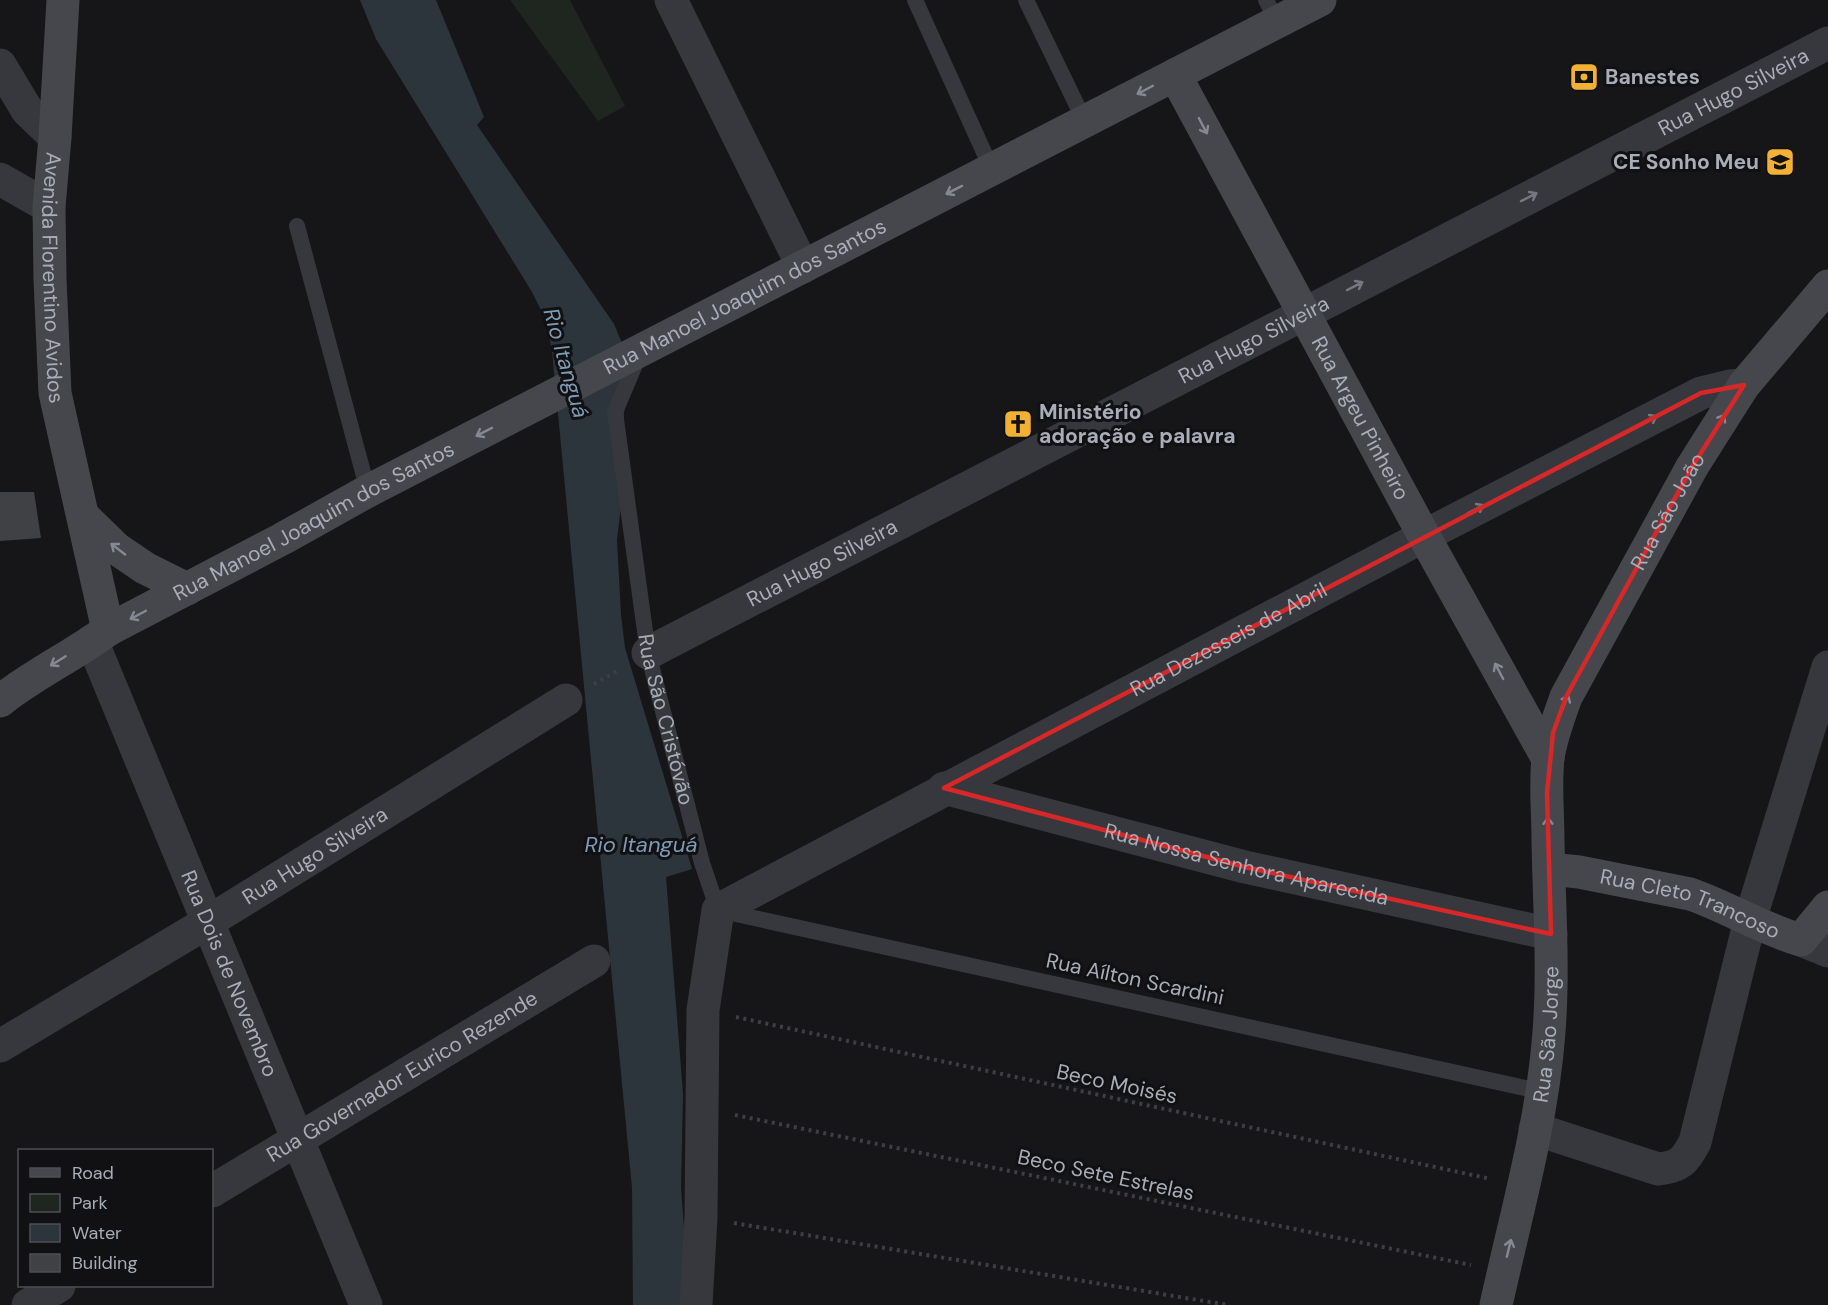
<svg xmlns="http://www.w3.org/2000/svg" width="1828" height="1305" font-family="'DM Sans',sans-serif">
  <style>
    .green { fill: #1e261f }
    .water { fill: #2c353c }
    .building { fill: #404145 }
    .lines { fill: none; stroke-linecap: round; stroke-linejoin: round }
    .path { stroke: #3d3f44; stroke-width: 4; stroke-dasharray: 3 4.5; stroke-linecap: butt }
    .lane { stroke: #37383d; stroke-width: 16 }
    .street { stroke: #37383d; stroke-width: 33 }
    .secondary { stroke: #45474d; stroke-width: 33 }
    .oneway { stroke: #858993 }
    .oneway2 { stroke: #757881 }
    .marked { fill: none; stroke: #d62828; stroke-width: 4.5; stroke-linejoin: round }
    .labels { text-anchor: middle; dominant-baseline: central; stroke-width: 6; stroke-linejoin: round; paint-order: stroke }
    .poi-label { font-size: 21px; font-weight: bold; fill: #a8adb8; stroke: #111113; text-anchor: start }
    .street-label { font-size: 21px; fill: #a8adb8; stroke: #111113 }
    .water-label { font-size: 22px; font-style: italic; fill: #7f9bb3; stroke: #111113 }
  </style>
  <rect width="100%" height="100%" fill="#161618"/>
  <path class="green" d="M510,0H570L625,106L598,121Z"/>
  <path class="water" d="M360,0H436L484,117L477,125L614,324L624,348L628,386L624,413L621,506L617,540L621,615L625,648L692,869L666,877L683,1094L681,1188L686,1256L685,1305H633L632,1188L552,351L546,320L532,292L376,39Z"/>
  <path class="building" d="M0,492H34L41,538L0,541Z"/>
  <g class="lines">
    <path class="path" d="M594,684L619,670
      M736,1017L1491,1179
      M735,1115L1471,1265
      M734,1223L1228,1305"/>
    <g class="lane">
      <path d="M915,0L992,170"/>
      <path d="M1026,0L1085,122"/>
      <path d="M1266,0L1277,22"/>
      <path d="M297,226L368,491"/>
      <path id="s1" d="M640,353L615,412L648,653L702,863L718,910L1543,1092"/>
    </g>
    <g class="street">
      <path d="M671,0L803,267"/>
      <path d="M0,65L27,110L55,137"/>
      <path d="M0,179L49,207"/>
      <path id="s2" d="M92,641L366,1305"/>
      <path id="s3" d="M648,653L1828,43"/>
      <path id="s4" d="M944,788L1245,867L1551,934"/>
      <path d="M1801,940L1828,951"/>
      <path id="s5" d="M0,1046L208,922L566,700"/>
      <path d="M1535,1129L1658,1169C1680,1167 1685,1161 1695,1142L1750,920L1828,667"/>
      <path id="s6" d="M212,1191L594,961"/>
      <path d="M28,1305L59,1286"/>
      <path id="s7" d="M696,1305L701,1217L703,1010L718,910L1424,536L1701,393L1730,386L1744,385"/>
    </g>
    <g class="secondary">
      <path id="s8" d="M63,0L55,137L49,207L50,279L55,393L108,630"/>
      <path id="s9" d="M1175,75L1424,536L1548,759"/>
      <path d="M83,516L117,549L145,568L187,589"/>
      <path id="s10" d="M0,701C34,674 73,656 108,630L282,539L368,491L1320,0"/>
      <path id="s11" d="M1549,869L1579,872L1690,894C1728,907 1762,929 1801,940L1828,907"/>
      <path id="s12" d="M1496,1305C1516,1214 1542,1125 1549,1032C1554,968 1549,904 1548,840C1548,813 1545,785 1548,758C1551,737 1559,717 1566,697L1692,467L1716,429L1744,385L1828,286"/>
    </g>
  </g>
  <defs><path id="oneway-shaft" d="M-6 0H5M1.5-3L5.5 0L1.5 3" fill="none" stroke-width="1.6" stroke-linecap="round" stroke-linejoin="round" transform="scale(1.5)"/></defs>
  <g class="oneway">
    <use href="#oneway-shaft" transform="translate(1145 90) rotate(152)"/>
    <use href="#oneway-shaft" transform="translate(1203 126) rotate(62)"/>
    <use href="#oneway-shaft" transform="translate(954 190) rotate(153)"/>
    <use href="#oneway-shaft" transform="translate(1720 422) rotate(-58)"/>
    <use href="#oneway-shaft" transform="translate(484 432) rotate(153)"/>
    <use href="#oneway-shaft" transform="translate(118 549) rotate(-142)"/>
    <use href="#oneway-shaft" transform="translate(138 615) rotate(152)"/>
    <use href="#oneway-shaft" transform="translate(58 661) rotate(148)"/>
    <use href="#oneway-shaft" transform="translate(1499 671) rotate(-118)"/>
    <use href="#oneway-shaft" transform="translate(1565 703) rotate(-68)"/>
    <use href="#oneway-shaft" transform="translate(1548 826) rotate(-91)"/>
    <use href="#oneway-shaft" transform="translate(1509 1248) rotate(-76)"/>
  </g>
  <g class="oneway2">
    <use href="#oneway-shaft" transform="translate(1529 197) rotate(-27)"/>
    <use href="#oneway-shaft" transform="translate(1355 286) rotate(-27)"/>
    <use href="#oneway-shaft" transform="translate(1649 420) rotate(-27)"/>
    <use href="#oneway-shaft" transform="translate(1476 509) rotate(-27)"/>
  </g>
  <path class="marked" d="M1744,385L1692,467L1566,697L1553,733L1547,793L1551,934L1245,867L944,788L1701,393Z"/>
  <defs>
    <g id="bank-square" transform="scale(1.5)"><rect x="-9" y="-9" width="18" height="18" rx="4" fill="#f2b134" stroke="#111113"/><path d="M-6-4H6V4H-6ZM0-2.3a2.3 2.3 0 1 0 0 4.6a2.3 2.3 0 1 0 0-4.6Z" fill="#111"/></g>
    <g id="school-square" transform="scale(1.5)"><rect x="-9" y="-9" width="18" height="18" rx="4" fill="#f2b134" stroke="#111113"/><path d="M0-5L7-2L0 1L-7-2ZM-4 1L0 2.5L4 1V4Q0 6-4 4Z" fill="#111"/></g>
    <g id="church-square" transform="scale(1.5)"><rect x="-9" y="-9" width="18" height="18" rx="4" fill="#f2b134" stroke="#111113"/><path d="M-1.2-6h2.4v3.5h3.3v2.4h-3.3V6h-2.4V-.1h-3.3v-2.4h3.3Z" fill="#111"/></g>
  </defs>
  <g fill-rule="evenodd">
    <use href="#bank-square" x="1584" y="77"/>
    <use href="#school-square" x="1780" y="162"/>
    <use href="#church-square" x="1018" y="424"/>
  </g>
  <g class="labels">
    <g class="poi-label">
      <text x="1605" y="77">Banestes</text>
      <text x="1759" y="162" text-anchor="end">CE Sonho Meu</text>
      <text x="1039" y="412">Ministério<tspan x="1039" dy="24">adoração e palavra</tspan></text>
    </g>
    <g class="street-label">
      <text stroke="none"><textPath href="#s3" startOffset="1222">Rua Hugo Silveira</textPath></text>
      <text stroke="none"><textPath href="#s8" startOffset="278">Avenida Florentino Avidos</textPath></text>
      <text stroke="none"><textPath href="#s10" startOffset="848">Rua Manoel Joaquim dos Santos</textPath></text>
      <text stroke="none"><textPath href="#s3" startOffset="682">Rua Hugo Silveira</textPath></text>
      <text stroke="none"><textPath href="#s9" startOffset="390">Rua Argeu Pinheiro</textPath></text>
      <text stroke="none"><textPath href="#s12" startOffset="828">Rua São João</textPath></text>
      <text stroke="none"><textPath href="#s10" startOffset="362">Rua Manoel Joaquim dos Santos</textPath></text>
      <text stroke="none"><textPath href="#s3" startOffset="196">Rua Hugo Silveira</textPath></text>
      <text stroke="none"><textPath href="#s7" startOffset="974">Rua Dezesseis de Abril</textPath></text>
      <text stroke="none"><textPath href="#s1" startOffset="376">Rua São Cristóvão</textPath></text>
      <text stroke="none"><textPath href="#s5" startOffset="368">Rua Hugo Silveira</textPath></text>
      <text stroke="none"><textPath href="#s4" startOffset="312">Rua Nossa Senhora Aparecida</textPath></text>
      <text stroke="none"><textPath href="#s11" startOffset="146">Rua Cleto Trancoso</textPath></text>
      <text stroke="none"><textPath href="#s2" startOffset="360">Rua Dois de Novembro</textPath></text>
      <text transform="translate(1135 979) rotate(12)">Rua Aílton Scardini</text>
      <text stroke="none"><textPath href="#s12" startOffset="276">Rua São Jorge</textPath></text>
      <text stroke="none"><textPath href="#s6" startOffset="222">Rua Governador Eurico Rezende</textPath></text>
      <text transform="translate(1117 1084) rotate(12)">Beco Moisés</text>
      <text transform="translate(1106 1175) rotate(12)">Beco Sete Estrelas</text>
    </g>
    <g class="water-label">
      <text transform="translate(566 363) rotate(74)">Rio Itanguá</text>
      <text x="641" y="844">Rio Itanguá</text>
    </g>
  </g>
  <rect x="18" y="1149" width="195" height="138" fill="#111113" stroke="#4d4f55" stroke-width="1.5"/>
  <rect x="30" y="1168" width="30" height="9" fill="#45474d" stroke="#4d4f55" stroke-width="1.5"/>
  <text x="72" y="1179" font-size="18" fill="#a8adb8">Road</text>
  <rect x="30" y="1194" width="30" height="18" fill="#1e261f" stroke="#4d4f55" stroke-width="1.5"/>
  <text x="72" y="1209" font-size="18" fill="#a8adb8">Park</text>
  <rect x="30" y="1224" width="30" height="18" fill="#2c353c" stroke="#4d4f55" stroke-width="1.5"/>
  <text x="72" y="1239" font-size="18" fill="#a8adb8">Water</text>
  <rect x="30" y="1254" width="30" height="18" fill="#404145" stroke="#4d4f55" stroke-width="1.5"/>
  <text x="72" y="1269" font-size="18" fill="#a8adb8">Building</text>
</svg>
